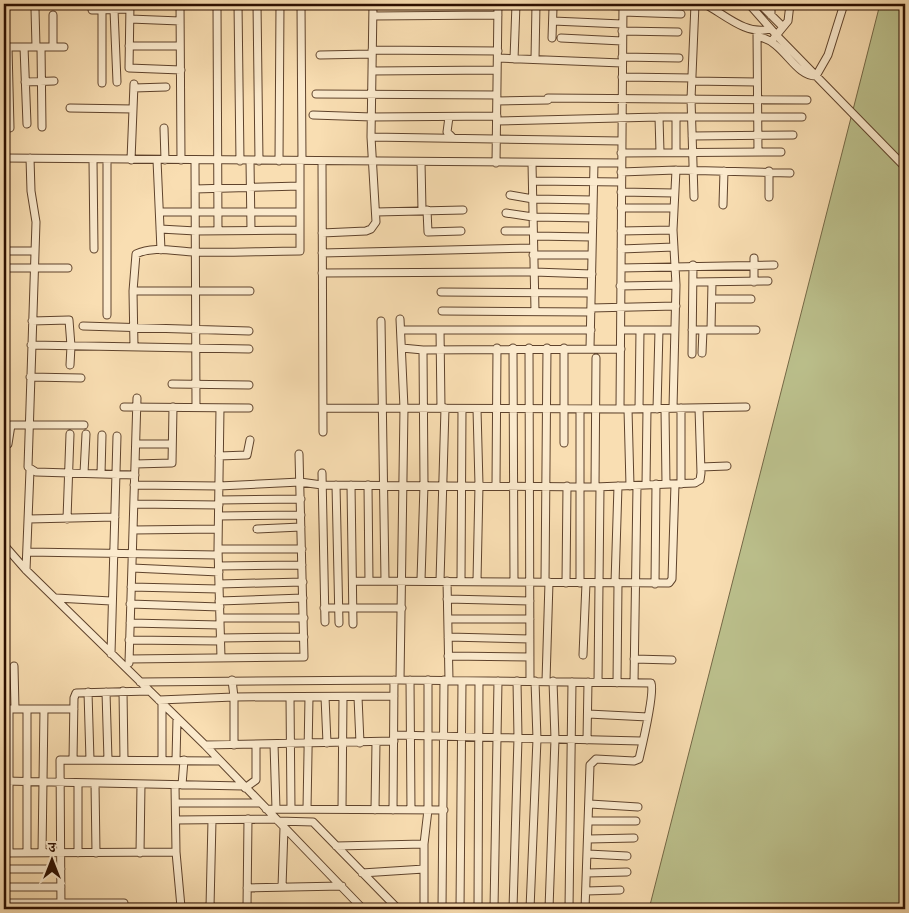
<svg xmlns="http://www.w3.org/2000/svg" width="909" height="913" font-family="'Libre Caslon Text','Noto Serif Devanagari',serif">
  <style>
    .green { fill: #bcc18d; stroke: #746846 }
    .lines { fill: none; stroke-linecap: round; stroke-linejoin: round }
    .minor-casing { stroke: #5f432c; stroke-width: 9 }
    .minor { stroke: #fbeacd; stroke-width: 7 }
  </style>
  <rect width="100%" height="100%" fill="#f9deb2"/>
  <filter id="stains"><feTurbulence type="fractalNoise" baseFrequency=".004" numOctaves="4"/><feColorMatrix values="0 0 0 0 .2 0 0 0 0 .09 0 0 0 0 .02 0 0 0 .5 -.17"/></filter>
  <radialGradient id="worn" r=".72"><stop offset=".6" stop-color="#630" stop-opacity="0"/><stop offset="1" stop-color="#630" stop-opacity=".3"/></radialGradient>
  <path class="green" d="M880,4H905V909H649Z"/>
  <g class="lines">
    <g class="minor-casing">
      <path id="minor" d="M130,4L129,68L181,70
        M180,4L181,160
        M217,4L218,231
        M238,4L240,161
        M257,4L259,161
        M301,4L302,161
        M571,4L623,6
        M705,4C725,15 747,36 770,29
        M749,4L779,38L905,167
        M760,4L782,26
        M35,9L36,47
        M92,10L130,9
        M102,10V83
        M114,10L117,82
        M623,12L681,14
        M53,15V47
        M771,15V4
        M373,16L498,15
        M130,19L180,21
        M553,21L622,24
        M622,31L678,32
        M757,32L758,152
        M759,37C784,41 794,76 816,76L828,55L844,4
        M552,38L553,8
        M561,38L622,41
        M774,38L788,21L790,4
        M129,46H180
        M4,47H64
        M8,47L10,128
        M24,47L27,124
        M41,47L42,127
        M372,50L498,51
        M320,55L372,54
        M622,57L679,58
        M498,58L622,63
        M514,59L516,4
        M535,59L536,4
        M372,71L497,70
        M622,77L692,78
        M692,81L756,82
        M25,82L54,81
        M134,88L166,87
        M316,94L497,95
        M548,98L807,100
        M497,101L548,100
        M70,108L133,109
        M313,115L372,117L497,116
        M449,117L447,132L452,137
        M659,117L660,152
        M676,117V152
        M497,121L659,117H802
        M164,128L165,160
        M692,136L793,135
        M371,137L621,141
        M621,153L781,152
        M4,158L621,163
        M30,158L31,191L36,222L28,467L36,472L135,475
        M93,160L94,249
        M107,160V315
        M131,160L134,84
        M157,160L161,250
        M195,161L196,407
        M250,161L251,230
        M279,161L280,4
        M322,161L323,432
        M421,162L422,210
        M496,163L498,4
        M532,163L535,311
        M769,171V197
        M621,172L676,170L790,173
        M533,181L621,182
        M195,189L300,186
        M621,192L674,193
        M510,195L533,199L593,200
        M694,197L691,99L695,4
        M723,205L724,171
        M621,208H674
        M427,210L428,232L461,231
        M160,212H300
        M376,212L463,210
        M506,213L533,217L593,218
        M160,229L196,231L300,230
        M505,231H533
        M621,231L673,230
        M322,233L366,231L371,229L376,222L371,137L373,4
        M534,236L592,237
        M621,249L674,247
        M4,251H35
        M322,253L533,248
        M533,255H592
        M754,258V282
        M4,268H68
        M621,268L774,265
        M322,273L534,272L592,274
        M693,282L768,281
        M620,286L676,285
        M133,291H250
        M441,292L591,293
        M713,299H751
        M591,308L676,306
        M442,311L591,312
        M32,321L69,320L71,346L70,365
        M381,321L385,580
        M83,326L249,331
        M401,330H591
        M440,330L441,408
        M621,330H675
        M692,330H756
        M711,330L712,282
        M31,345L249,349
        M134,347L133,291L136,254C154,245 177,252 196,252C231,253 266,251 300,251V161
        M402,348L423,350L621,349
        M513,348L514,582
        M529,348L530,681
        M564,348V443
        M590,348L594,163
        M702,353L703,330
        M692,354L693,265
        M30,377L81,378
        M172,384L249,385
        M124,407L249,408
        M220,408L218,549L221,658
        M323,408L628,409L746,407
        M673,408L676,285L673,230L676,170
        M681,408V484
        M477,409L479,485L477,581
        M580,409V583
        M620,409L623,4
        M628,409L630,486
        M639,409L640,330
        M657,409L659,330
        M665,409L666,484
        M4,444H8L11,425H84
        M136,444H172
        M219,456L247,455L250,440
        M135,464L172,463L173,407
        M701,467L727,466
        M84,473L86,434
        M322,473L325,622
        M101,474L102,435
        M134,485L219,486L300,482L322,485L595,487L695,483L700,480L701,473L699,408
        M336,485L339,623
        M351,485L353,624
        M368,485L369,581
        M496,485L497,348
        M646,485L647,409
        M595,487L596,358
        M219,500L301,499
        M134,504L219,505
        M219,516L301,515
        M29,519L115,517
        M67,519L70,434
        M257,529L301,527
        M133,530L218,529
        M4,545L26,570L205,745L363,909
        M218,549H302
        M27,552L218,555
        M219,566L302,565
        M132,568L219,572
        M26,570L30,470
        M421,580L424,485L423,350
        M354,581L669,583L672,579L675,484
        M440,581L445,408
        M447,581L449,680
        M461,581L462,409
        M545,582L547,348
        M566,583L567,486
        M615,583L618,486
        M219,584L303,582
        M655,584L656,484
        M131,587L219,589
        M56,598L111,601
        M447,599L530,601
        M219,601L303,598
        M130,604L220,607
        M324,608H402
        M220,618H304
        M448,619H530
        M130,623L220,625
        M448,637L530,639
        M220,638L304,637
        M129,640L220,641
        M111,654L117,436
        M583,655L586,583
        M448,656L530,657
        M129,659L304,657L299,454
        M634,659L672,660
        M129,663L137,398
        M14,666L15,709
        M232,680L234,697V745
        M400,680L404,408L400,319
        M410,680L411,810
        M546,681L549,582
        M140,682L400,680L651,683C655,693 642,746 639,759L634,761L596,759L590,765L585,909
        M598,682L600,487
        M617,683L618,583
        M634,683L637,486
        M123,691L124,760
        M88,692L90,760
        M106,692L108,760
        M290,697L291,809
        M325,697L327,743
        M358,697L360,743
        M159,700L234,697L394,696
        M4,709H74
        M9,709V853
        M588,714L648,717
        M394,735L641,741
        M587,740L588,682
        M274,744L276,809
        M205,745L394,741
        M73,760L74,698L76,693L149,691
        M162,760V704
        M176,760L177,718
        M4,781L243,786
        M95,783L96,853
        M175,785L176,852L181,907
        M182,785L184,760
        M245,788L256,780V744
        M176,803H260
        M590,804L638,807
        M266,809L444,810
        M307,809L309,697
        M342,809L343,697
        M375,810L376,742
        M393,810L394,680
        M176,820L275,819
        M278,821L313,822L398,909
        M589,821H636
        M589,839L634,838
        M424,844L428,810V680
        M336,846L424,844V909
        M4,853L176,852
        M27,853V709
        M42,853L44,709
        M78,853V783
        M140,853L141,784
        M588,854L627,856
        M4,869H61
        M362,873L424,869
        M587,873L627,872
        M4,887H61
        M282,887L284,828
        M247,888L342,886
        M586,891L620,890
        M4,903H124V909
        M124,907L362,908
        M210,907L212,820
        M247,907L248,819
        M61,909L60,760L220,761
        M442,909L444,680
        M460,909L462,681
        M478,909L479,681
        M494,909L498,681
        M513,909L518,738L517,681
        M530,909L537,739L535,681
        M549,909L555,739L553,681
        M569,909L572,682"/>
    </g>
    <use href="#minor" class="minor"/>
  </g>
  <rect width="909" height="913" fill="none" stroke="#f9deb2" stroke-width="20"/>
  <rect x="5" y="5" width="899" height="903" fill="none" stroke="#2c0f00" stroke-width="2.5"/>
  <rect x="10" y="10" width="889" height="893" fill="none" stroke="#2c0f00"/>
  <g transform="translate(52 860)" stroke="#fbeacd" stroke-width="4" paint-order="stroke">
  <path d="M0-4L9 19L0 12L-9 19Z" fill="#2c0f00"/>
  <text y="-8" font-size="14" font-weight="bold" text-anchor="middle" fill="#2c0f00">उ</text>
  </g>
  <rect width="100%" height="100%" filter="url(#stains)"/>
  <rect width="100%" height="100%" fill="url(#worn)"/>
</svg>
